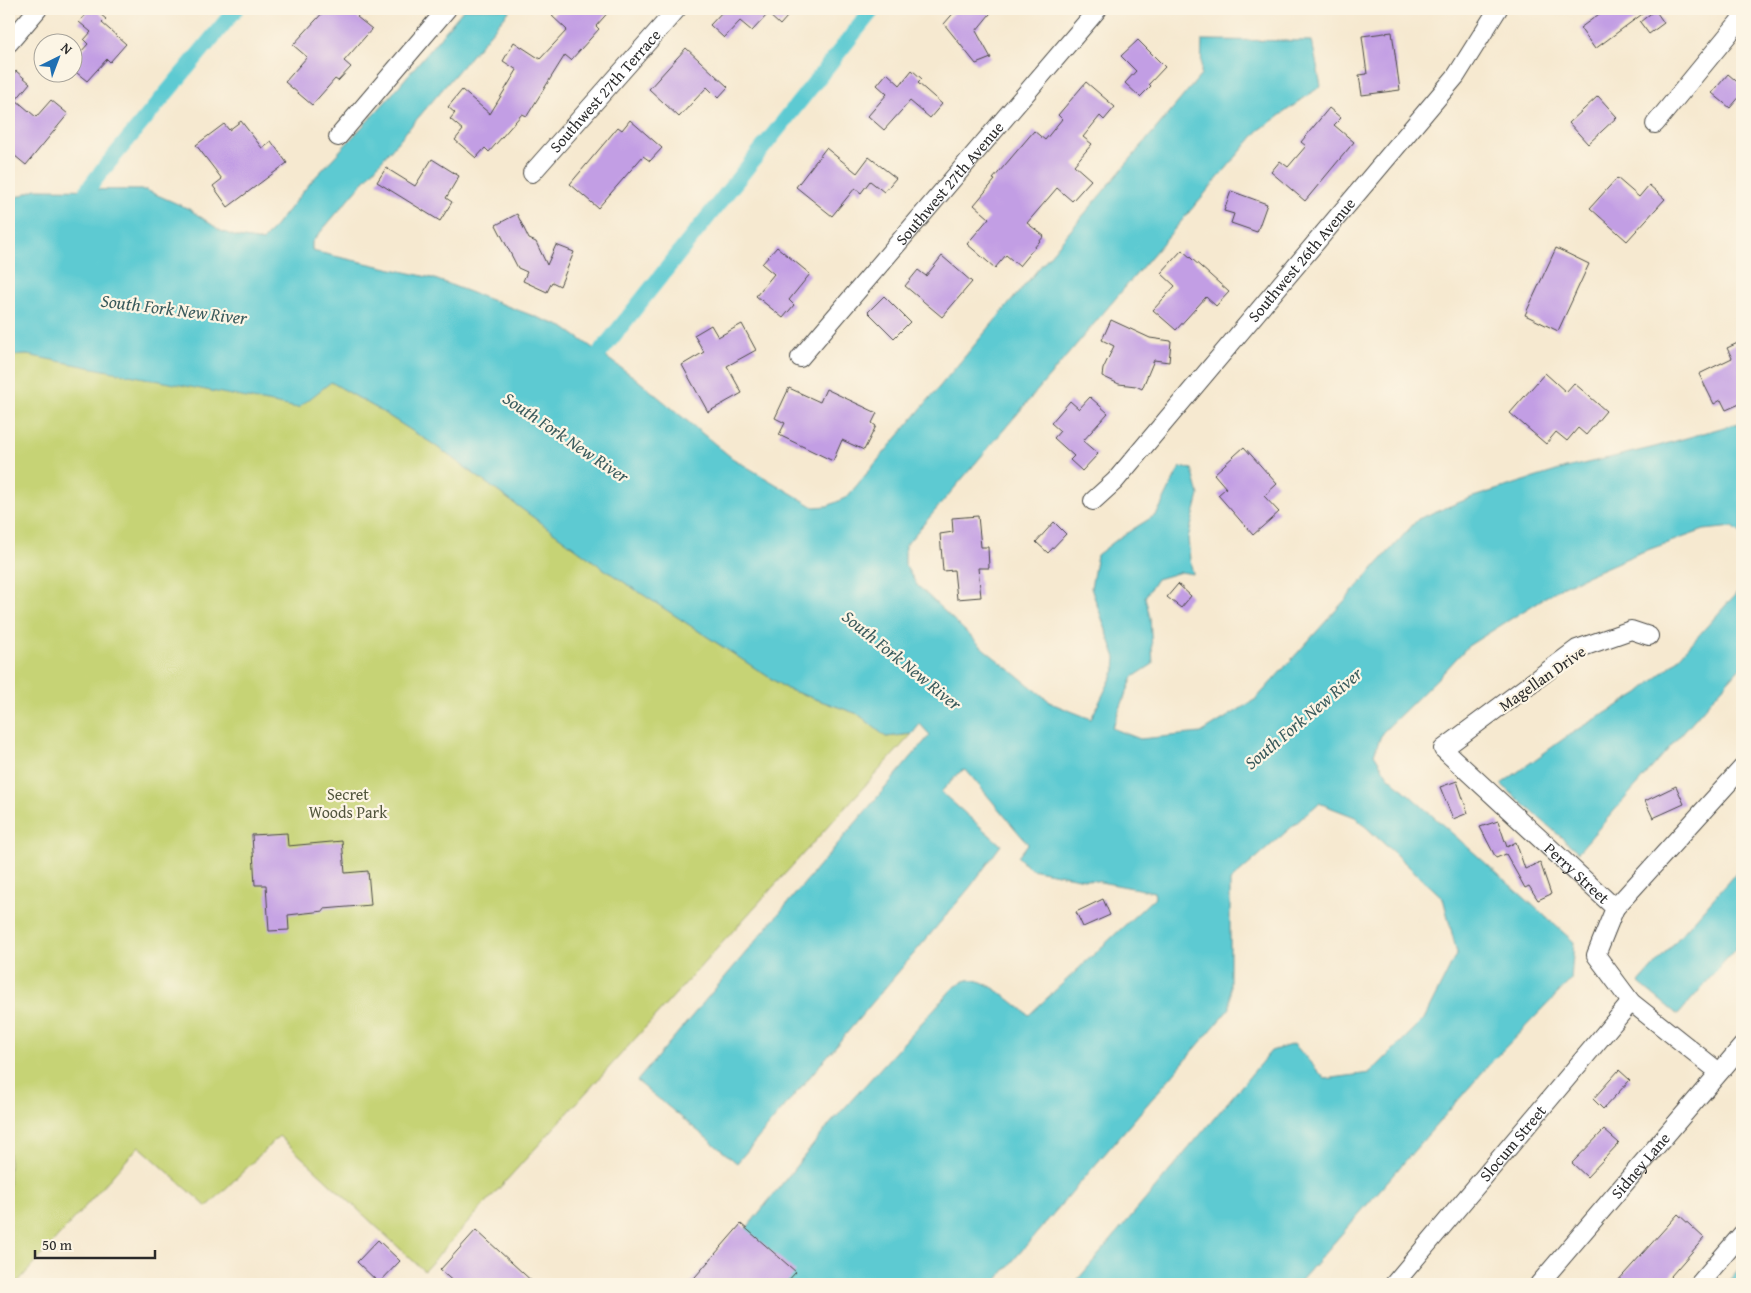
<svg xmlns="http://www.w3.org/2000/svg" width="1751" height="1293" font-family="'Gentium Book Plus',serif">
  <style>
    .green { fill: #c6d374; stroke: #787f50 }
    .water { fill: #5dcad2; stroke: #447a7e }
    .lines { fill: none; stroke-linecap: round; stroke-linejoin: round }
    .canal { stroke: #5dcad2; stroke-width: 16 }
    .building { fill: #c29ee4 }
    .minor-casing { stroke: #494844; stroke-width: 20 }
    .minor { stroke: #fff; stroke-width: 18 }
    .labels { text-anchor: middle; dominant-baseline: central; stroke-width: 4.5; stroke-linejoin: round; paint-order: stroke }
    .street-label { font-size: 16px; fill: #2b2b2b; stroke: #fcf5e5 }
    .park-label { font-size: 16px; fill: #52553d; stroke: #fcf5e5 }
    .water-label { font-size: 18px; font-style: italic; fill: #3a5b5d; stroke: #fcf5e5 }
  </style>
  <rect width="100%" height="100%" fill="#fcf5e5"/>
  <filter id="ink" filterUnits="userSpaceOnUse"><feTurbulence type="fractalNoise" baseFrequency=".02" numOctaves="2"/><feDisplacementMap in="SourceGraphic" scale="10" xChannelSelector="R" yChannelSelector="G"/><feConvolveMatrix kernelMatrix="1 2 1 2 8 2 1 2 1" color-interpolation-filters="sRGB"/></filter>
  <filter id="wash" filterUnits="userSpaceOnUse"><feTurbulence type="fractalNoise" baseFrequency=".0096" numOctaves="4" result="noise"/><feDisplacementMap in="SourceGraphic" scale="20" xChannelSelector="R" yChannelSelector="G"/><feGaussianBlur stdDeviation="1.12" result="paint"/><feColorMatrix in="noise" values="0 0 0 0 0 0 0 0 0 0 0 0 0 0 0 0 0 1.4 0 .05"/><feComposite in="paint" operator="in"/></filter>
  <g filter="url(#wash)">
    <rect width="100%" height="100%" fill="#f6e9d0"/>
    <path class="green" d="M27,355L331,382L376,408L433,444L604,569L787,689L858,714L886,737L912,734L424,1271L279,1136L207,1207L139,1146L16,1284H9V356Z"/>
    <path class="water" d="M464,9H511L312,242V251L432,278L563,327L634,377L732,458L814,507L828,506L847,497L1201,75L1202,40L1312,41L1321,86L1258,131L905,546V565L917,585L985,650L1053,704L1091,719L1115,670L1116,658L1091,588L1097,555L1119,538L1157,514L1180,467L1192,469L1199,495L1188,538L1190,560L1193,574L1181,572L1157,579L1145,597L1150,618L1153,664L1133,677L1112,728L1140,739L1201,733L1256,699L1418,519L1470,498L1566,468L1655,447L1742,422V534L1733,527L1704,530L1639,553L1563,586L1468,646L1441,675L1382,733L1374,754L1388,776L1574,942L1571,980L1494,1059L1298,1284H1074L1271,1051L1294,1044L1325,1079L1370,1073L1424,1019L1457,953L1443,898L1355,817L1319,803L1230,881V1008L993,1284H702L829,1125L954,987C958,985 963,981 968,980C986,977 1016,1005 1029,1015L1155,897L1154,892L1031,869L1018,857L1028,844L966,770L961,771L941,792L1001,845L971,886L737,1163L637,1081L930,735L920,724L912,734L886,737L858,714L787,689L604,569L433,444L376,408L331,382L298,408L27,355L9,356V199L15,198L36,189L146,190L189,209L221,231L237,237L263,241L310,183L388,99Z
      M1742,587V665L1578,852L1501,784L1569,735L1639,693L1674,663Z
      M1742,866V941L1678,1015L1639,983Z
      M1742,1266V1284H1727Z"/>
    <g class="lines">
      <path class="canal" d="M78,209L88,189L101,172L236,9
        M587,369L873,9"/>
    </g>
    <g id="blocks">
      <path class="building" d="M91,9H94L106,19L102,23L126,44L110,62L107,59L87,81L72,69V62L88,44L84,40L91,32L79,22Z
        M326,9H364L357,17L372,29L344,61L351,67L338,81L335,79L312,105L285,82L307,57L293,45Z
        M559,9H611L596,26L599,29L571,60L565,55L527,116L522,114L489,152L485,148L476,158L455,140L463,130L450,119L455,113L448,107L462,90L490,114L517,70L503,61L514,42L540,59L567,30L552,16Z
        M725,9H794L780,25L768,14L752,31L740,21L724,38L710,25Z
        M957,9H994L976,31L991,58L976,64L944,24Z
        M1606,9H1649L1595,49L1580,28Z
        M1655,10L1664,23L1649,34L1640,22Z
        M1392,32L1400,90L1362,95L1359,75L1367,74L1362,36Z
        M1138,40L1165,67L1149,84L1151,86L1140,97L1125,83L1136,71L1121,56Z
        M686,48L728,87L718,98L707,87L679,117L649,89Z
        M912,70L922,79L918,83L942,104L930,118L910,101L884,130L868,116L887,94L877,85L887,73L900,85Z
        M16,71L30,83L16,100L36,117L51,100L68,114L26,165L9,151V80Z
        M1728,74L1742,86V94L1730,108L1712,93Z
        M1086,82L1115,107L1104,120L1100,116L1083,137L1092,144L1074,165L1091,180L1072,201L1057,188L1027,223L1044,236L1019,266L1006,255L995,268L967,244L989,218L974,205L995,180L993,179L1034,131L1045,140L1062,119L1058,115Z
        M1598,96L1617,117L1588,144L1569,123Z
        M1329,108L1341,118L1334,125L1354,142L1305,201L1271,172L1280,161L1288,167L1306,146L1301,142Z
        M630,120L662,148L650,161L643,156L598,208L570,184L618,127L622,130Z
        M241,121L262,148L271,141L287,163L228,207L213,186L222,179L196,145L224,124L229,130Z
        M826,148L857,173L869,157L896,178L884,192L870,181L861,193L855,188L832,216L796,187Z
        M432,159L459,176L446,198L452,202L440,221L377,182L386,168L415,186Z
        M1617,178L1639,197L1649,185L1665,199L1627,241L1590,208Z
        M1231,191L1267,204L1257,232L1231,223L1234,214L1224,211Z
        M517,214L529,239L536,242L547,265L556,245L574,252L560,286L552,282L547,292L523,281L527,272L518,268L496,225Z
        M777,247L810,274L789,300L794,305L783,318L756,296L774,274L762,264Z
        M1556,248L1589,264L1558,331L1525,315Z
        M1182,250L1229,292L1216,306L1206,297L1176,330L1153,310L1175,286L1161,273Z
        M942,256L972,282L942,317L905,286L918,270L926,276Z
        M884,296L910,322L894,338L868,312Z
        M1111,320L1150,338L1171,341L1169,362L1154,360L1142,389L1136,386L1119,384L1102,376L1103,369L1114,346L1102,340Z
        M742,324L756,350L727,366L742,393L708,412L682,365L704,352L694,335L711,325L718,337Z
        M1742,341V403L1726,410L1721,400L1714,404L1699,374L1732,358L1727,348Z
        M1545,373L1566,392L1574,383L1606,411L1586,435L1578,428L1567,441L1556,432L1546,444L1510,413Z
        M789,388L820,402L826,389L877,413L872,423L876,426L864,450L842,440L833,461L779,435L785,423L775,418Z
        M1090,397L1108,413L1083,441L1098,454L1082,471L1070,460L1074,456L1054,438L1060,431L1051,423L1070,401L1079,409Z
        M1244,447L1277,484L1264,496L1279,512L1253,535L1218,495L1226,488L1214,474Z
        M978,516L981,547H988L989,568H978L981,597L957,599L954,570L943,571L940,534L953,532L952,518Z
        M1054,522L1066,534L1048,553L1036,542Z
        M1178,584L1191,596L1181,608L1167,597Z
        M1457,781L1468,813L1453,819L1440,787Z
        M1676,786L1684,804L1653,818L1645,801Z
        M1498,821L1507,847L1516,842L1525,869L1540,862L1551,894L1538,900L1529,886L1525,888L1506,854L1496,858L1480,827Z
        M287,833L288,846L342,841L345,873L368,871L371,905L324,909V911L288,915L289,930L269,931L266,885H255L252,835Z
        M1103,899L1110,915L1083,927L1076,912Z
        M1619,1070L1630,1080L1603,1109L1593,1099Z
        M1604,1130L1619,1143L1587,1177L1572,1163Z
        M1678,1214L1704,1238L1664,1284H1615Z
        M741,1224L796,1272L785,1284H689Z
        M476,1230L535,1284H456L440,1270Z
        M378,1240L400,1261L379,1283L357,1262Z"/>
    </g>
  </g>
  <g filter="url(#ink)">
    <use href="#blocks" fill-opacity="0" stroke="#494844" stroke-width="1"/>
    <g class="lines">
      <g class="minor-casing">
        <g id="minor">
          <path d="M9,43L38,9"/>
          <path d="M1655,124L1742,18"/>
          <path d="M338,137L447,9"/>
          <path id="s1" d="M532,173L677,9"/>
          <path id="s2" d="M800,358L1098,9"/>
          <path id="s3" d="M1093,501L1115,481L1456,76L1498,9"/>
          <path id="s4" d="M1649,636L1631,630L1577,649L1443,749L1615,908L1596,955L1631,1002L1719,1072"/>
          <path d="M1615,908L1742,768"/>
          <path id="s5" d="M1394,1284L1631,1002"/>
          <path id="s6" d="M1539,1284L1742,1046"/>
          <path d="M1699,1284L1742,1234"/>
        </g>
      </g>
      <use href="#minor" class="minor"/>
    </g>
  </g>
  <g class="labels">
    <g class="street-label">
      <text stroke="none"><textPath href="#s1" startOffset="110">Southwest 27th Terrace</textPath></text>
      <text stroke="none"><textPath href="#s2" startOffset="230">Southwest 27th Avenue</textPath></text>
      <text stroke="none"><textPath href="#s3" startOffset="319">Southwest 26th Avenue</textPath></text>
      <text transform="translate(1542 678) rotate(-35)">Magellan Drive</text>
      <text stroke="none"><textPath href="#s4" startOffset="426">Perry Street</textPath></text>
      <text stroke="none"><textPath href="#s5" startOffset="184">Slocum Street</textPath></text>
      <text stroke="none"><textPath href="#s6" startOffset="156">Sidney Lane</textPath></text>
    </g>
    <g class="park-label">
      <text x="348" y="794">Secret<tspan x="348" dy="18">Woods Park</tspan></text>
    </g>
    <g class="water-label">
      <text transform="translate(174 309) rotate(7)">South Fork New River</text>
      <text transform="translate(566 437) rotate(34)">South Fork New River</text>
      <text transform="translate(902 660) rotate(39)">South Fork New River</text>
      <text transform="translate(1303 718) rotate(-40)">South Fork New River</text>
    </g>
  </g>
  <rect width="1751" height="1293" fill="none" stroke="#fcf5e5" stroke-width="30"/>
  <g transform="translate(58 58) rotate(42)"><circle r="24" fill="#fcf5e5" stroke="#a8a49b"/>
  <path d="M0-4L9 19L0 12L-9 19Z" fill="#1f6fb2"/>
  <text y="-8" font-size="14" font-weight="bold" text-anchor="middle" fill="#2b2b2b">N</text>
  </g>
  <path d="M35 1250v8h120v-8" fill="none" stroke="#2b2b2b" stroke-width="2.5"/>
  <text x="42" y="1250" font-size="15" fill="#2b2b2b" stroke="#fcf5e5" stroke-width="4" paint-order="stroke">50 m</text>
</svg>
